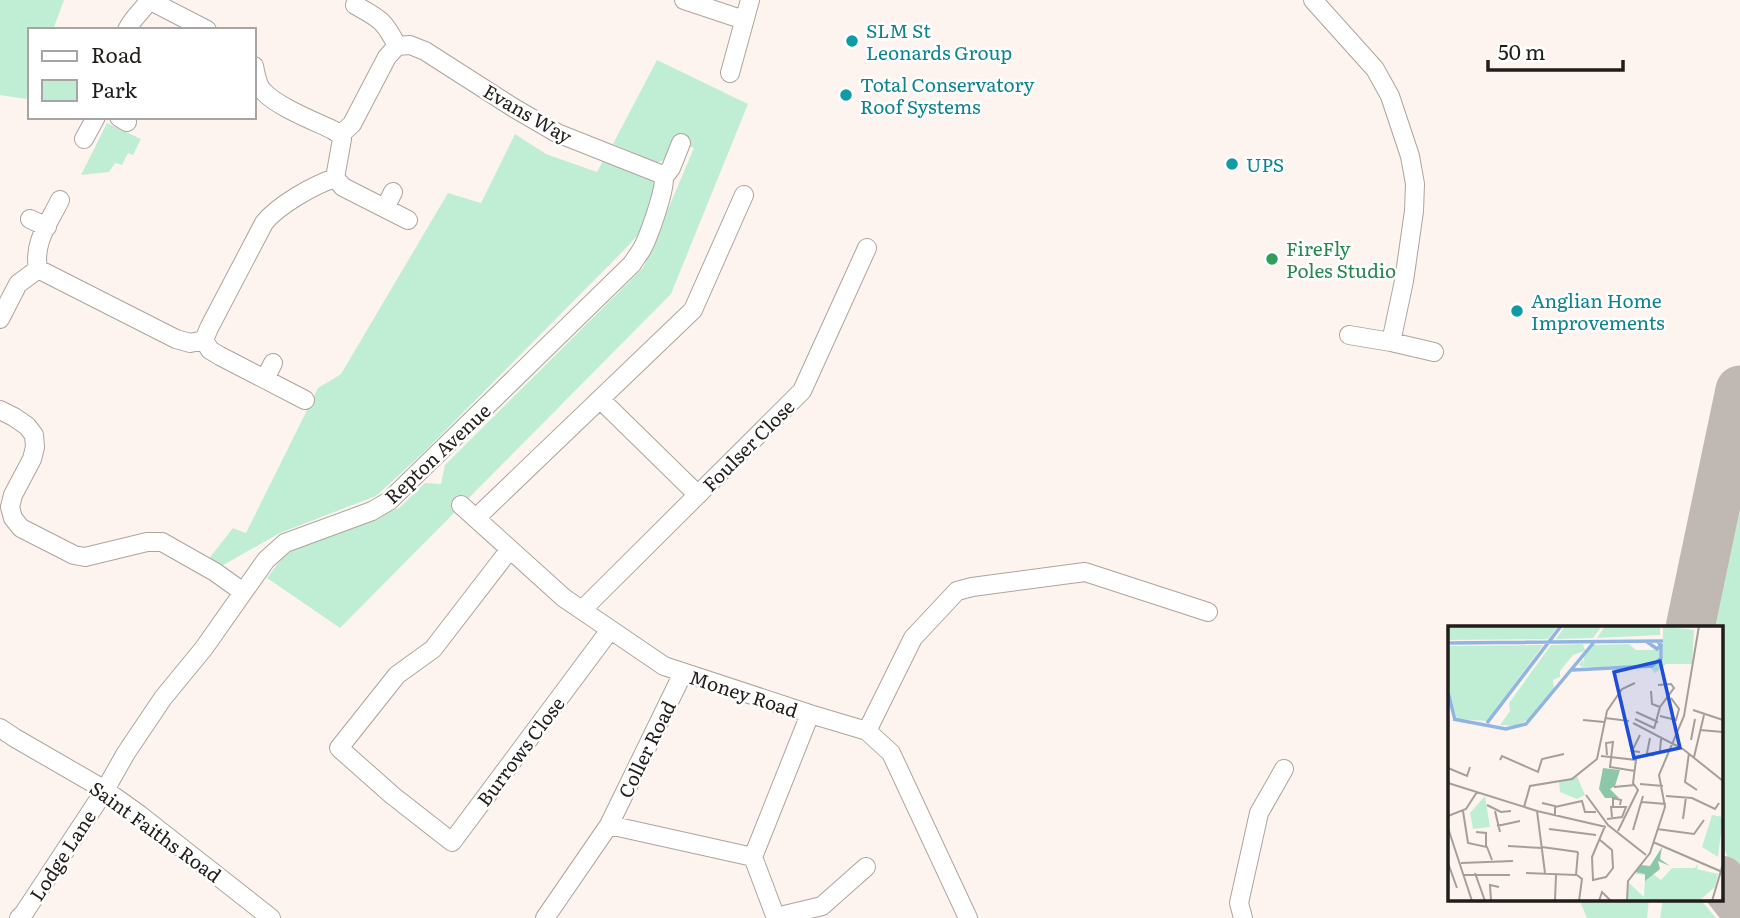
<svg xmlns="http://www.w3.org/2000/svg" width="1740" height="918" font-family="Literata,serif">
  <style>
    .green { fill: #c0eed5 }
    .lines { fill: none; stroke-linecap: round; stroke-linejoin: round }
    .taxiway { stroke: #c0b8b3; stroke-width: 49 }
    .minor-casing { stroke: #aea39e; stroke-width: 20 }
    .minor { stroke: #fff; stroke-width: 18 }
    .culture-dot { fill: #0f9aa8; stroke: #fff; stroke-width: 2.5 }
    .leisure-dot { fill: #2e9e5b; stroke: #fff; stroke-width: 2.5 }
    .labels { text-anchor: middle; dominant-baseline: central; stroke-width: 5; stroke-linejoin: round; paint-order: stroke }
    .culture-label { font-size: 19px; fill: #0d838f; stroke: #fff; text-anchor: start }
    .street-label { font-size: 19px; fill: #211d1b; stroke: #fff }
    .leisure-label { font-size: 19px; fill: #27864d; stroke: #fff; text-anchor: start }
    .inset-river { fill: none; stroke: #90b5e2; stroke-width: 3.5 }
    .inset-road { fill: none; stroke: #a69e9a; stroke-width: 2 }
    .view { fill: #1d4ed8; fill-opacity: 0.15; stroke: #1d4ed8; stroke-width: 3.5 }
    .inset-edge { fill: none; stroke: #211d1b; stroke-width: 3.5 }
  </style>
  <rect width="100%" height="100%" fill="#fef4ef"/>
  <path class="green" d="M0,0H64L53,30H30V89L26,99L0,95Z
    M657,60L748,104L671,294L340,628L267,578L283,557L299,546L399,508L425,483L441,484L445,465L643,268L694,148L681,143L671,157L657,163L613,144Z
    M107,123L141,139L133,155L128,153L122,165L115,163L109,172L81,175Z
    M515,134L546,154L597,172L605,157L654,175L660,189L650,221L628,246L425,451L376,496L280,533L218,568L210,557L233,528L246,533L318,388L341,374L448,193L481,203Z
    M1740,508V882L1721,843V628L1715,627Z
    M1579,899H1649L1647,918H1587Z
    M1663,899H1700L1716,918H1660Z"/>
  <g class="lines">
    <path class="taxiway" d="M1690,628L1740,390
      M1721,880L1740,904"/>
    <g class="minor-casing">
      <path id="minor" d="M684,0L744,20
        M1313,0L1375,69L1390,96L1410,156L1415,184L1414,211L1404,281L1391,342L1434,352
        M355,5C380,19 384,20 397,46
        M127,30C133,17 142,12 149,0L207,30
        M254,66C256,75 257,86 264,92C278,107 314,121 333,130L340,135L342,139L335,178L343,187L408,220
        M730,73L750,0
        M119,117L127,122
        M340,135L352,124L387,57L397,46L410,45L425,51L514,108L557,133L658,173L664,177
        M84,139L96,117
        M385,208L393,192
        M30,219L47,227
        M38,269C33,242 49,223 60,200
        M0,319L18,284L38,269L176,339L190,343L204,340L210,350L220,356L305,400
        M1349,335L1391,342
        M204,340L209,328L264,223C278,205 314,185 335,178
        M265,379L273,363
        M600,399L698,495
        M0,410L14,417L27,426L34,435L35,447L32,459L13,495L10,507L13,518L21,528L74,555L85,557L147,542H162L215,572L243,592
        M461,505L564,598L664,666L810,714L867,731L891,753L968,918
        M476,518L693,310L744,195
        M510,549L433,649L397,675L339,748L392,795L452,842L610,630
        M582,610L802,391L867,248
        M0,728L15,738L105,790L140,815L271,918
        M867,731L913,638L957,591L972,587L1085,572L1208,612
        M609,825L753,857L776,918
        M753,857L810,714
        M776,917L822,906L866,867
        M19,918L24,913L105,790L126,753L163,698L204,648L266,560L285,543L372,511L389,501L632,264C635,259 639,254 642,249C649,236 665,191 664,177L671,168L681,143
        M545,918L609,825L683,673
        M1243,918L1239,903L1259,813L1284,769"/>
    </g>
    <use href="#minor" class="minor"/>
  </g>
  <g class="culture-dot">
    <circle cx="852" cy="41" r="7"/>
    <circle cx="846" cy="95" r="7"/>
    <circle cx="1232" cy="164" r="7"/>
    <circle cx="1517" cy="311" r="7"/>
  </g>
  <circle class="leisure-dot" cx="1272" cy="259" r="7"/>
  <g class="labels">
    <g class="culture-label">
      <text x="866" y="30">SLM St<tspan x="866" dy="22">Leonards Group</tspan></text>
      <text x="860" y="84">Total Conservatory<tspan x="860" dy="22">Roof Systems</tspan></text>
      <text x="1246" y="164">UPS</text>
      <text x="1531" y="300">Anglian Home<tspan x="1531" dy="22">Improvements</tspan></text>
    </g>
    <g class="street-label">
      <text transform="translate(528 113) rotate(30)">Evans Way</text>
      <text transform="translate(748 445) rotate(-45)">Foulser Close</text>
      <text transform="translate(437 453) rotate(-43)">Repton Avenue</text>
      <text transform="translate(744 693) rotate(18)">Money Road</text>
      <text transform="translate(646 749) rotate(-64)">Coller Road</text>
      <text transform="translate(520 751) rotate(-53)">Burrows Close</text>
      <text transform="translate(156 831) rotate(36)">Saint Faiths Road</text>
      <text transform="translate(62 855) rotate(-57)">Lodge Lane</text>
    </g>
    <g class="leisure-label">
      <text x="1286" y="248">FireFly<tspan x="1286" dy="22">Poles Studio</tspan></text>
    </g>
  </g>
  <g transform="translate(1448 626)">
    <rect width="275" height="275" fill="#fef4ef"/>
    <path d="M0,0H110L100,13L0,14ZM117,0H154L145,12L108,13ZM157,0H212V9L149,12ZM215,0L246,4L244,38H218L207,47L203,42L215,30ZM135,18L137,25L125,29L112,45V51L105,54L106,64L82,93L67,100L52,99L62,85L61,77L103,19ZM181,18L188,24H213L211,33L201,40L135,41L131,39L135,33L136,39V29L144,19ZM95,19L39,95L9,93L0,60V20ZM129,150L137,169L129,173L112,166L111,156ZM37,170L42,201L25,203L22,187ZM264,189L275,191L270,231L254,221ZM250,237L249,243L270,248L267,261L251,275H179L181,257L196,271L197,249L188,248L193,239L213,254L224,242H247Z" fill="#c0eed5"/>
    <path d="M155,142L172,144L167,160L162,163L171,172H157L151,163ZM214,221L212,233L222,240L210,235L212,243L197,255V248L187,246L193,239L202,240Z" fill="#8bc7a8"/>
    <path class="inset-river" d="M198,15L209,23L213,19L209,15M0,17L215,15M124,44L204,40L213,32V19M0,66L7,94M5,93L58,103L78,98L147,15M39,97L113,0"/>
    <path class="inset-road" d="M203,65L204,78L212,81M245,84L275,94M188,86L210,96M212,90L228,94L231,83L223,72M157,92L181,95M187,93L206,102M135,94L156,96M185,97L235,123L275,155M206,103L212,81L226,62L223,58L210,59M252,104L275,106M202,112L199,127L205,129L212,125L213,113M243,114L247,93M192,126L184,125L192,109M241,127L237,156L249,164M159,129L158,117L165,116L162,141L187,145M153,130L188,134L185,157L190,164L170,205M246,131L256,89M52,134L54,130L90,146L94,133L116,128M0,142L19,150L22,141M0,157L89,185L158,201M192,158L215,160M166,161L187,159M138,169L160,199L198,229M218,170L244,172L267,183L271,177M194,176L218,178M94,177L107,180V189M39,179L53,186L63,185M165,180V172L173,174L172,179M76,181L82,160L124,153L149,133L159,85L174,63L187,57M107,181L134,175L137,186H148M15,185L20,217L39,221L44,234M47,185L52,206M89,185L97,247M0,190L18,183L29,166M159,193L174,191L178,181H163L164,191M235,193L238,171M49,200L72,195M0,202L24,275M101,203L148,209M209,203L246,208L256,194M185,204L195,170M28,206L38,207V220M152,214L164,224L165,242L158,251L145,254L144,231L157,200M205,216L272,245M60,220L94,222M94,221L130,226M0,237L9,262M13,237L65,235M27,247L37,275M78,247L128,249L130,226M15,249H62M129,249L134,253L131,275M43,275L42,259L51,261M107,275L108,249M151,275L154,266L163,275M179,275L180,255L202,227L217,181L211,149L236,90L251,0M264,275L275,238"/>
    <path class="view" d="M212,35L232,122L186,132L166,46Z"/>
    <rect width="275" height="275" class="inset-edge"/>
  </g>
  <rect x="28" y="28" width="228" height="91" fill="#ffffff" stroke="#a6a5a4" stroke-width="2"/>
  <rect x="42" y="51" width="35" height="10" fill="#ffffff" stroke="#a6a5a4" stroke-width="2"/>
  <text x="91" y="63" font-size="21" fill="#211d1b">Road</text>
  <rect x="42" y="80" width="35" height="21" fill="#c0eed5" stroke="#a6a5a4" stroke-width="2"/>
  <text x="91" y="98" font-size="21" fill="#211d1b">Park</text>
  <path d="M1488 60v10h135v-10" fill="none" stroke="#211d1b" stroke-width="3.5"/>
  <text x="1498" y="60" font-size="21" fill="#211d1b" stroke="#ffffff" stroke-width="5" paint-order="stroke">50 m</text>
</svg>
